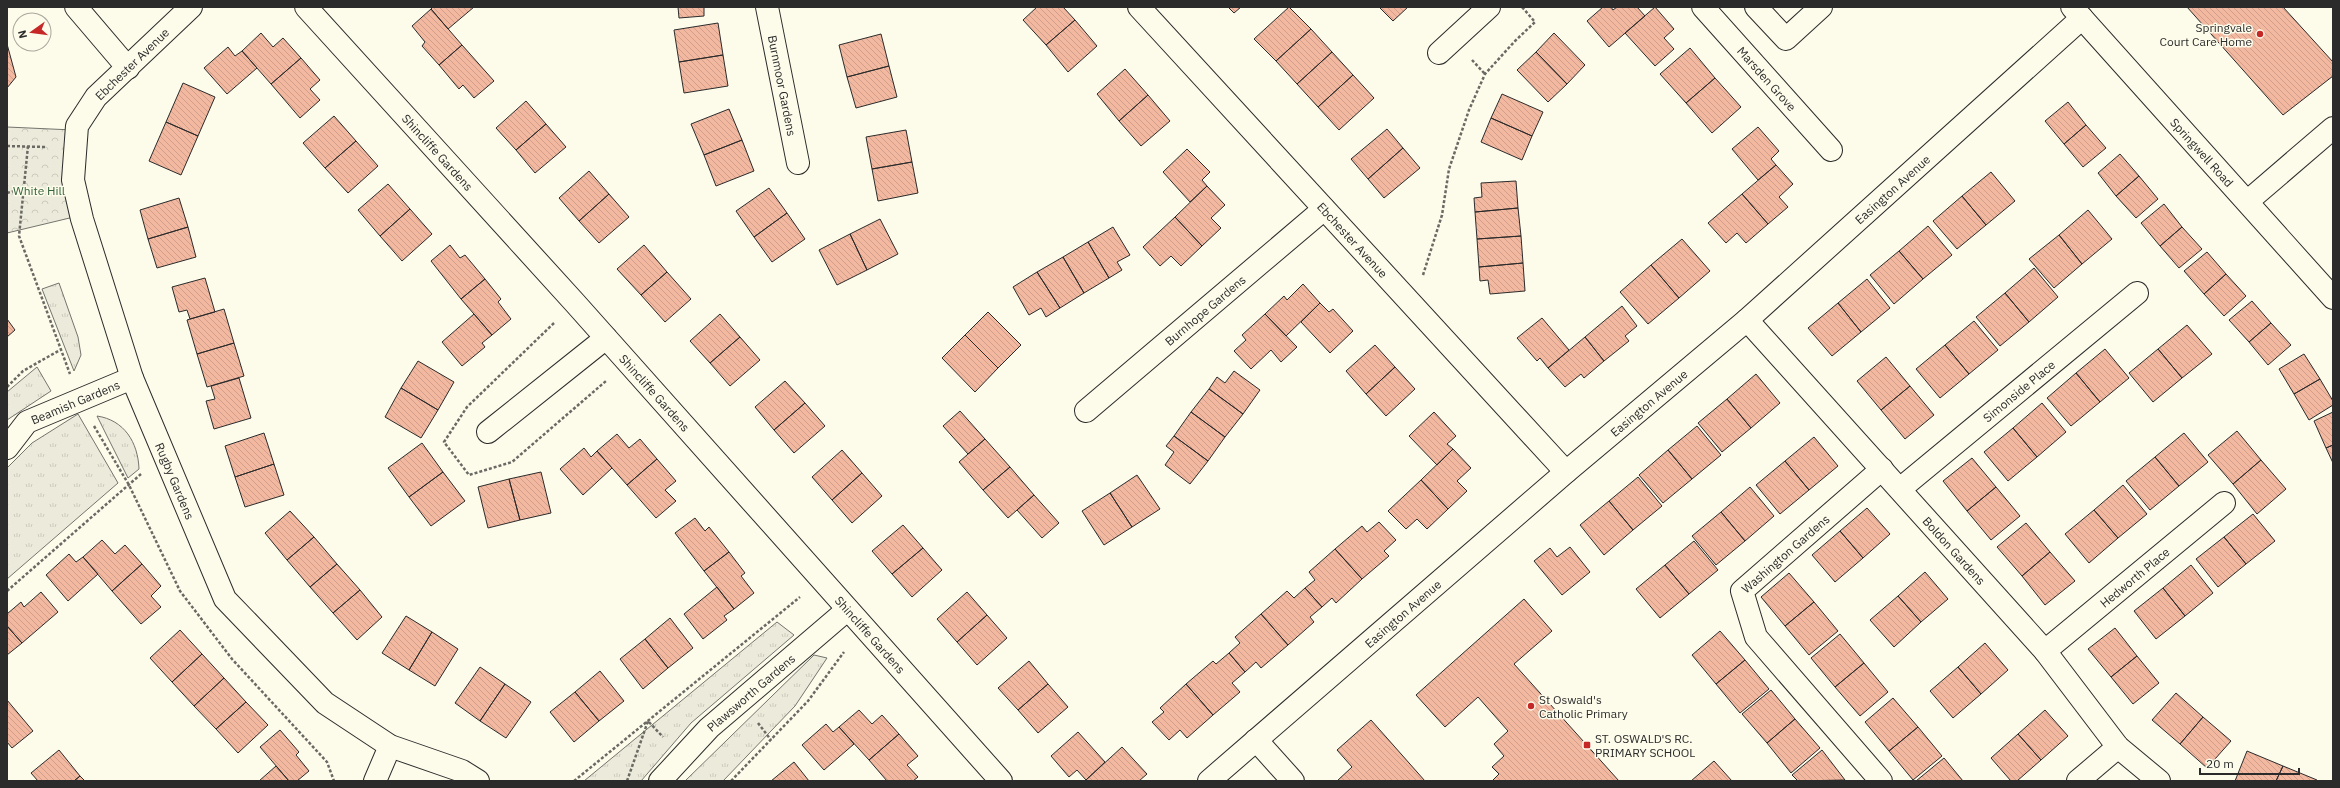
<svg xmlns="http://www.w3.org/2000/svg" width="2340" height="788" font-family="'IBM Plex Sans',sans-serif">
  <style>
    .grass { fill: url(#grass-tufts); stroke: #74746e }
    .park { fill: url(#park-crowns); stroke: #74746e }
    .building { fill: url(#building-back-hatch); stroke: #2b2b2b }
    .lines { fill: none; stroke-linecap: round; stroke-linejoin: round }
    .minor-casing { stroke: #2b2b2b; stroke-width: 24 }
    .major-casing { stroke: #2b2b2b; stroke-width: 24 }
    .path { stroke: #6a6964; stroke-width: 2.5; stroke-dasharray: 3 2; stroke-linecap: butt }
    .minor { stroke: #fdfbea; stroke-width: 22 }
    .major { stroke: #fdfbea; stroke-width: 22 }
    .poi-dot { fill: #c62828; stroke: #fdfbea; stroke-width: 1.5 }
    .labels { text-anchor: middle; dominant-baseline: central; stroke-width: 3; stroke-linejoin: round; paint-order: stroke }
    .poi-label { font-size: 12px; fill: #2b2b2b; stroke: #fdfbea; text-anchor: start }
    .street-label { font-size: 12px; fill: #2b2b2b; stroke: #fdfbea }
    .park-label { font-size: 12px; fill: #34623c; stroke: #fdfbea }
  </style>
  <defs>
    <pattern id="grass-tufts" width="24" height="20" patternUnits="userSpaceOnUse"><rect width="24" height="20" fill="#ecebdb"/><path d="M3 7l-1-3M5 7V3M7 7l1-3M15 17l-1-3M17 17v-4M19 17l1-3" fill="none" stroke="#cbcabc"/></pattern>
    <pattern id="park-crowns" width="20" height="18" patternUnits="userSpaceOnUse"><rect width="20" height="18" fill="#ecebdb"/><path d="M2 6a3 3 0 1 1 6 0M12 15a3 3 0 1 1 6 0" fill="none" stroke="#cbcabc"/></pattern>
    <pattern id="building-back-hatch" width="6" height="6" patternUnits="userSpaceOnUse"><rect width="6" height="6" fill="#f2b8a0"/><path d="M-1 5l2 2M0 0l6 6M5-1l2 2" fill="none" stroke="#d09e8a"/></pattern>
  </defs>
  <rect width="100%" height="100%" fill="#fdfbea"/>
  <path class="grass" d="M59,283L78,337L81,355L74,371L42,289Z
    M37,367L51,391L7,420V392Z
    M78,414L118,483L7,579V468L32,443Z
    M97,416C124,420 138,442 139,469L128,478Z
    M777,622L794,635L691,723L641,781H584Z
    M814,655L827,658L795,706L723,781H685Z"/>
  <path class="park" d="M7,127L73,130L78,216L7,233Z"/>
  <path class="building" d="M433,7H474L448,29L431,9Z
    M678,7H704V16L679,18Z
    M1037,7H1063L1075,20L1046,45L1023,20Z
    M1228,7H1241L1234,13Z
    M1289,7L1311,29L1276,61L1254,39Z
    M1379,7H1408L1393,21Z
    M1603,7H1611L1613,10L1617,7H1637L1645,16L1609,47L1587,21Z
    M1655,7L1674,29L1664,38L1674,49L1655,66L1625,33Z
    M2187,7H2283L2333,62V76L2283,115Z
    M431,9L462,45L439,65L422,46L425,42L412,26Z
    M1075,20L1097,46L1068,72L1046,45Z
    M718,23L723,55L679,62L674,30Z
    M1311,29L1332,52L1297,84L1276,61Z
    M261,33L273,47L283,38L301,58L271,84L242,51Z
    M1554,33L1585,65L1567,84L1536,52Z
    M881,34L889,66L847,77L839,45Z
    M7,44L16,77L7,88Z
    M462,45L494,81L474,98L463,85L459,89L439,65Z
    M228,47L235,56L242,51L257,68L227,94L204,68Z
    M1690,48L1715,78L1686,103L1660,74Z
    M1332,52L1353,75L1318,107L1297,84Z
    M1536,52L1567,84L1548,102L1517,70Z
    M723,55L728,86L684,93L679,62Z
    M301,58L320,80L310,89L320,100L300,118L271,84Z
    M889,66L897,97L856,108L847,77Z
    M1125,69L1148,95L1119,121L1097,94Z
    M1353,75L1374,98L1339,130L1318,107Z
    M1715,78L1741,107L1712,133L1686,103Z
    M183,83L215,97L198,136L166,122Z
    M1502,94L1543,112L1532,136L1491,118Z
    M1148,95L1170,121L1141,146L1119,121Z
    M526,101L546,124L516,150L496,128Z
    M2068,102L2086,125L2064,144L2045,121Z
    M729,109L742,140L704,155L691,124Z
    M334,116L356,141L325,168L303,143Z
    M1491,118L1532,136L1522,160L1481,142Z
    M166,122L198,136L181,175L149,161Z
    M546,124L566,147L535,173L516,150Z
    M2086,125L2106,148L2083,167L2064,144Z
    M1758,127L1779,151L1771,159L1776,165L1758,180L1732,149Z
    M1387,129L1403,148L1368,179L1351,159Z
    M906,130L912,162L872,169L866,137Z
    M742,140L754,171L716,186L704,155Z
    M356,141L378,166L348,193L325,168Z
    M1403,148L1420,168L1384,198L1368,179Z
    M1187,149L1210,172L1202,180L1207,186L1190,202L1163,172Z
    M2120,154L2139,176L2116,196L2098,173Z
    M912,162L918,193L878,201L872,169Z
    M1776,165L1793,184L1779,197L1788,207L1768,224L1742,194Z
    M589,171L609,194L579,221L559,198Z
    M1991,172L2015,201L1986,225L1962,196Z
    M2139,176L2158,199L2136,218L2116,196Z
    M1516,181L1518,208L1475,212L1474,198L1482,197L1481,183Z
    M388,184L410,209L380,236L358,210Z
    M1207,186L1225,205L1211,218L1221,228L1202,246L1175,217Z
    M769,188L787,213L754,237L736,211Z
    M609,194L629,217L599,243L579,221Z
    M1742,194L1768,224L1746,243L1737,233L1726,243L1708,223Z
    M1962,196L1986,225L1957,249L1933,221Z
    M179,198L188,227L148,239L140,210Z
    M2164,204L2182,227L2160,246L2141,223Z
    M1518,208L1521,236L1477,239L1475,212Z
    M410,209L432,234L402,261L380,236Z
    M2088,210L2112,239L2082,264L2059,235Z
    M787,213L805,239L772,262L754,237Z
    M1175,217L1202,246L1181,266L1171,256L1160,266L1143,247Z
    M880,219L898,254L867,270L850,234Z
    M1928,226L1952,255L1923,279L1899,251Z
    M188,227L196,257L157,268L148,239Z
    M1113,227L1130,255L1117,262L1122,270L1109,278L1088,242Z
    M2182,227L2202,249L2179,268L2160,246Z
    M850,234L867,270L837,285L819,250Z
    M2059,235L2082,264L2054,288L2029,259Z
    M1521,236L1523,263L1479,267L1477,239Z
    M1682,239L1710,271L1679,298L1651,265Z
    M1088,242L1109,278L1084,293L1063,257Z
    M450,245L460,258L465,255L485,279L461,299L431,261Z
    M644,245L667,272L641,295L617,269Z
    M1899,251L1923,279L1894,304L1870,275Z
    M2207,252L2226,274L2204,294L2184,271Z
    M1063,257L1084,293L1060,308L1037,272Z
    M1523,263L1525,291L1490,294L1488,280L1480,281L1479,267Z
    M1651,265L1679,298L1648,324L1620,292Z
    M2034,268L2058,297L2029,322L2005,293Z
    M667,272L691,299L665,322L641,295Z
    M1037,272L1060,308L1046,317L1041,308L1029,315L1013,287Z
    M2226,274L2246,296L2224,316L2204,294Z
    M205,278L215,312L190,319L187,310L179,312L172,287Z
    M485,279L501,299L498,302L511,319L492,335L461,299Z
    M1867,279L1890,308L1861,332L1838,303Z
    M1303,284L1320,303L1286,336L1265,314L1284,296L1287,300Z
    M2005,293L2029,322L2000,346L1976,317Z
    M2252,301L2271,323L2249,342L2229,320Z
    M1320,303L1329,312L1333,309L1353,331L1330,353L1301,322Z
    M1838,303L1861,332L1832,356L1808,328Z
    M1622,306L1637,326L1625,336L1629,341L1604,361L1585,337Z
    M224,309L234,343L197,354L187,320Z
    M988,312L1021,345L998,368L965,335Z
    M474,314L492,335L482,343L485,347L462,366L442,342Z
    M720,314L740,337L710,363L690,341Z
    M1265,314L1297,347L1281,362L1271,350L1251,369L1234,351L1246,340L1242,335Z
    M1542,318L1569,350L1548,368L1540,358L1537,361L1517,338Z
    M7,319L15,330L7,337Z
    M1974,321L1998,350L1969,374L1945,345Z
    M2271,323L2291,345L2268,365L2249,342Z
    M2187,325L2212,354L2182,378L2158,349Z
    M965,335L998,368L975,392L942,358Z
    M740,337L760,360L730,386L710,363Z
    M1585,337L1604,361L1584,378L1581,374L1565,387L1548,368Z
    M234,343L244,376L207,387L197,354Z
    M1375,345L1395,367L1366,394L1346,371Z
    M1945,345L1969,374L1940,398L1916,369Z
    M2105,349L2129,378L2100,402L2076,373Z
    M2158,349L2182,378L2153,402L2129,373Z
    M2304,354L2320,379L2294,394L2279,369Z
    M1886,357L1910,386L1881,410L1857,381Z
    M418,361L454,382L438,410L401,388Z
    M1395,367L1415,389L1386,416L1366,394Z
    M1234,371L1260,390L1243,414L1209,389L1217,377L1225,383Z
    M2076,373L2100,402L2071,426L2047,398Z
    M1756,374L1780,403L1751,428L1727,399Z
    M239,378L251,418L214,429L206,401L215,399L211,386Z
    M2320,379L2333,401V405L2309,420L2294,394Z
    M785,381L805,403L774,430L755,407Z
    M1910,386L1934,415L1905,439L1881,410Z
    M401,388L438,410L421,438L385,417Z
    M1209,389L1243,414L1225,437L1191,412Z
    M1727,399L1751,428L1722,452L1698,423Z
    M805,403L825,426L794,453L774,430Z
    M2042,403L2066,432L2037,457L2013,428Z
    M960,411L985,439L968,454L943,426Z
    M1191,412L1225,437L1208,461L1174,436Z
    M1434,412L1456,436L1447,444L1453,449L1437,465L1409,436Z
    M2333,412V445L2326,448L2314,421Z
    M1697,426L1721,455L1692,479L1668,450Z
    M2013,428L2037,457L2008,481L1984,452Z
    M2237,431L2261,460L2233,484L2208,455Z
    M264,433L274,464L235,477L225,446Z
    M2184,433L2208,462L2179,486L2155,457Z
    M617,434L629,448L640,439L657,459L627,485L597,451Z
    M1174,436L1208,461L1190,484L1165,465L1174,452L1166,446Z
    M1814,437L1838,466L1809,490L1785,461Z
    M985,439L1010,467L983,490L959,462Z
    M422,443L443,472L409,497L388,468Z
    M2333,445V463L2326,448Z
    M584,448L591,457L597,451L612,468L583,495L560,469Z
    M1453,449L1471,468L1457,481L1467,491L1448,509L1421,480Z
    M842,450L862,473L832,500L812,477Z
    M1668,450L1692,479L1663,503L1639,475Z
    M2155,457L2179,486L2150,510L2126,481Z
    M1972,458L1996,487L1967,511L1943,481Z
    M657,459L676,481L665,490L676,501L656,518L627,485Z
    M2261,460L2286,489L2257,514L2233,484Z
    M1785,461L1809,490L1780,514L1756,485Z
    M274,464L284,495L245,507L235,477Z
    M1010,467L1034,495L1008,518L983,490Z
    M443,472L465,501L431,526L409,497Z
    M541,472L551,513L520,520L509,479Z
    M862,473L882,496L852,523L832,500Z
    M1137,475L1160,509L1132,527L1110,493Z
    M1638,477L1662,506L1633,530L1609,501Z
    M509,479L520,520L488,528L478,487Z
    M1421,480L1448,509L1427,529L1417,519L1406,529L1388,511Z
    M2123,485L2147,514L2118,538L2094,510Z
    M1750,487L1774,516L1745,541L1721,512Z
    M1996,487L2020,516L1991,540L1967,511Z
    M1110,493L1132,527L1104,545L1082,511Z
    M1034,495L1059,523L1042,538L1017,510Z
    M1609,501L1633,530L1604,555L1580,525Z
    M1867,508L1890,534L1863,558L1840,531Z
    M2094,510L2118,538L2089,563L2065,534Z
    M290,511L314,537L287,560L265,533Z
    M1721,512L1745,541L1716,565L1692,536Z
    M2253,514L2275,541L2246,564L2224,537Z
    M695,518L705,531L709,527L729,552L704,571L675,533Z
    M1379,522L1396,540L1384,551L1389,556L1362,579L1335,549L1362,526L1367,532Z
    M2026,523L2050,552L2022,576L1997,547Z
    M903,525L923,548L892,574L872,551Z
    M1840,531L1863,558L1835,582L1812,555Z
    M314,537L337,564L310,587L287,560Z
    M2224,537L2246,564L2218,587L2196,559Z
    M102,540L115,554L125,545L142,564L112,591L83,557Z
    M1694,541L1718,570L1689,594L1665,565Z
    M1570,547L1590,572L1562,595L1534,561L1550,548L1557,557Z
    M923,548L942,570L912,597L892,574Z
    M1335,549L1362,579L1336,603L1332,598L1322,607L1305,588L1315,580L1309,572Z
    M729,552L745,573L741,576L754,593L734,609L704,571Z
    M2050,552L2075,581L2045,605L2022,576Z
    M69,554L76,562L83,557L98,574L68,601L46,575Z
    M142,564L161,586L151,596L161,607L141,624L112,591Z
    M337,564L360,590L333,613L310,587Z
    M1665,565L1689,594L1660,618L1636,589Z
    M2191,565L2213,593L2185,616L2163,588Z
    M1925,572L1948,599L1921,622L1898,596Z
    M1789,573L1814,602L1785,626L1761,597Z
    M717,587L734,609L724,616L727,620L703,639L684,614Z
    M1305,588L1322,607L1310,617L1314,622L1288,645L1261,614L1287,591L1294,598Z
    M2163,588L2185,616L2156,639L2134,611Z
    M360,590L382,617L357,640L333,613Z
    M41,592L58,612L22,643L7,626V614L21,602L24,607Z
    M967,592L987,615L957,642L937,619Z
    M1898,596L1921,622L1894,647L1870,620Z
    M1524,599L1552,631L1514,664L1619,781H1492L1499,774L1492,767L1504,756L1494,744L1508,731L1478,697L1445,727L1416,695Z
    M1814,602L1838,631L1809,655L1785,626Z
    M1261,614L1288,645L1261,668L1256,662L1245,672L1229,653L1240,643L1235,637Z
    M987,615L1007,638L977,665L957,642Z
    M406,616L432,632L409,670L382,653Z
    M670,618L693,648L668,668L645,639Z
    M7,626L22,643L7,655Z
    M2115,628L2137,656L2111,677L2088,649Z
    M180,630L202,654L172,682L150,658Z
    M1720,631L1745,660L1716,684L1692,655Z
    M432,632L458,649L435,686L409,670Z
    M1840,634L1864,663L1835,687L1811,658Z
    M645,639L668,668L643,689L620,659Z
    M1985,643L2008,670L1981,694L1958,667Z
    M1229,653L1245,672L1232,683L1240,692L1213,715L1186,684L1213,661L1216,664Z
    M202,654L224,678L194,706L172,682Z
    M2137,656L2159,683L2133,704L2111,677Z
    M1745,660L1769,689L1740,713L1716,684Z
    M1029,661L1048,684L1018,710L998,688Z
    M1864,663L1888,692L1860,716L1835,687Z
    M480,667L505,684L480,721L455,703Z
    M1958,667L1981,694L1953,718L1930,691Z
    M600,671L624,701L599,721L575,692Z
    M224,678L246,702L216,729L194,706Z
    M505,684L531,702L506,738L480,721Z
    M1048,684L1068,707L1038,733L1018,710Z
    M1186,684L1213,715L1187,738L1180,730L1169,740L1152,722L1164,712L1160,708Z
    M1771,690L1795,719L1767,743L1742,714Z
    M575,692L599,721L574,742L550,712Z
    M2176,693L2203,717L2180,744L2152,720Z
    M1893,698L1918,727L1889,751L1865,722Z
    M7,700L33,731L12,748L7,742Z
    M246,702L268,725L238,753L216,729Z
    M859,710L872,724L882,715L899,734L869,760L839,727Z
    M2045,710L2068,736L2041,760L2018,734Z
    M2203,717L2231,741L2207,768L2180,744Z
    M1795,719L1820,748L1791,773L1767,743Z
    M1371,720L1425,781H1337L1352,767L1337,750Z
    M826,724L833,732L839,727L854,744L824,770L802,745Z
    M1918,727L1942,756L1913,780L1889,751Z
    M280,730L299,752L296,755L309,771L297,781H289L260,747Z
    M1078,732L1105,762L1086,780L1077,770L1069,777L1051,756Z
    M899,734L918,756L907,765L918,777L913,781H887L869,760Z
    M2018,734L2041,760L2017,781H2011L1991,758Z
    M1122,747L1147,774L1139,781H1087L1086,780Z
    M59,750L80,776L74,781H38L31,773Z
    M1822,750L1845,780L1798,781L1792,775Z
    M2247,751L2283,766L2276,781H2235Z
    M1944,758L1963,781H1916Z
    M1714,761L1732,781H1691Z
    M794,762L809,781H771Z
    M276,766L289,781H259Z
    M2283,766L2317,780V781H2276Z
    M80,776L85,781H74Z"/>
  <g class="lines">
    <g class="minor-casing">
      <g id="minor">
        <path d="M76,7L128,68"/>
        <path id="s1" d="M191,7L96,97L77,126L73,180L82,219L132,378L225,599L325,703L390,746L462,771L478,781"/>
        <path id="s2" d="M306,7L575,303L1001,781"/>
        <path id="s3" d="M767,7L798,163"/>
        <path id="s4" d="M1139,7L1566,472"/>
        <path id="s5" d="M1703,7L1831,150"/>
        <path d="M1756,7L1786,39L1821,7"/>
        <path d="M1439,53L1489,7"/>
        <path d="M2248,201L2333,128"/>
        <path id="s6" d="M1747,320L2045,651L2118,747L2159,781"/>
        <path id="s7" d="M1086,411L1324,209"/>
        <path d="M488,432L606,338"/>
        <path id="s8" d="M7,448L27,422L132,378"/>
        <path id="s9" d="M1900,489L2137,293"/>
        <path id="s10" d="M2045,651L2224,503"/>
        <path d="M1256,740L1293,781"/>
        <path d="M375,781L390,746"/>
        <path id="s11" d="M660,781L709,728L847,610"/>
        <path id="s12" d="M1209,781L1566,472L1747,320L2082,18"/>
        <path id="s13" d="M1881,781L1756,637L1742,591L1882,469"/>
        <path d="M2078,781L2118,747"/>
      </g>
    </g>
    <g class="major-casing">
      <g id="major">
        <path id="s14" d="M2072,7L2333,298"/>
      </g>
    </g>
    <path class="path" d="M1472,60L1485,74
      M7,146L46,147
      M28,146L19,236L70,374
      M7,193L24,188
      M1423,275L1442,215L1449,169L1469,110L1485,74L1515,41L1535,22L1522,7
      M554,323L467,407L444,442L469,475L512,462L606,381
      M7,387L23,371L60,350
      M94,426L129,485L180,591L232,659L327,762L334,781
      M7,591L141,474
      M758,723L771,740
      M574,781L800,597
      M627,781L648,721L663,737
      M731,781L808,701L844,652"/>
    <use href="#minor" class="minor"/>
    <use href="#major" class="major"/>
  </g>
  <g class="poi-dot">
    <circle cx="2260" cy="34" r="4"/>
    <circle cx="1531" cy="706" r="4"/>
    <rect x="1583" y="741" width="8" height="8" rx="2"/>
  </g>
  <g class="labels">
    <g class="poi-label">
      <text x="2252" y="27" text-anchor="end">Springvale<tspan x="2252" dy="14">Court Care Home</tspan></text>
      <text x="1539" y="699">St Oswald's<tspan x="1539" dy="14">Catholic Primary</tspan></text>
      <text x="1595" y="738">ST. OSWALD'S RC.<tspan x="1595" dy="14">PRIMARY SCHOOL</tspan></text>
    </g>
    <g class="street-label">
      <text transform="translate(132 64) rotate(-44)">Ebchester Avenue</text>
      <text stroke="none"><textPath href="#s5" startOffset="96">Marsden Grove</textPath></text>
      <text stroke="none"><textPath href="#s3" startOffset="80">Burnmoor Gardens</textPath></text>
      <text stroke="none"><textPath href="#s2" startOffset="196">Shincliffe Gardens</textPath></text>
      <text stroke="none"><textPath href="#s14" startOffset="195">Springwell Road</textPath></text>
      <text stroke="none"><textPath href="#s12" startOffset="904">Easington Avenue</textPath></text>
      <text stroke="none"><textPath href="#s4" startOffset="316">Ebchester Avenue</textPath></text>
      <text stroke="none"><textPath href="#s7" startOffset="156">Burnhope Gardens</textPath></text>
      <text stroke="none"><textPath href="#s9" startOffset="154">Simonside Place</textPath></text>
      <text stroke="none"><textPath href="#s2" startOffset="520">Shincliffe Gardens</textPath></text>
      <text stroke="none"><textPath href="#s8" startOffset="85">Beamish Gardens</textPath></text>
      <text stroke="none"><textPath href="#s12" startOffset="580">Easington Avenue</textPath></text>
      <text stroke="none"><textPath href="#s1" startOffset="538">Rugby Gardens</textPath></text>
      <text stroke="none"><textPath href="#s6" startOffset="310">Boldon Gardens</textPath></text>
      <text stroke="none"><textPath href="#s13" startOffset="296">Washington Gardens</textPath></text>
      <text stroke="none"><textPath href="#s10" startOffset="116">Hedworth Place</textPath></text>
      <text stroke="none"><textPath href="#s12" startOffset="256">Easington Avenue</textPath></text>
      <text stroke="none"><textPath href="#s2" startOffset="844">Shincliffe Gardens</textPath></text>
      <text stroke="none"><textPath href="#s11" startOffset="127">Plawsworth Gardens</textPath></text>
    </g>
    <g class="park-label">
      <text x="39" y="190">White Hill</text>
    </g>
  </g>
  <rect width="2340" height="788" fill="none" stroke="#2b2b2b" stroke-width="16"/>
  <g transform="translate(32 32) rotate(256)"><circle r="19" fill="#fdfbea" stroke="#a9a89e"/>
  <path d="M0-3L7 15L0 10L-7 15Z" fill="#c62828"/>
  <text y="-6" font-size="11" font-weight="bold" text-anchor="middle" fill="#2b2b2b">N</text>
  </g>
  <path d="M2200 768v6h99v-6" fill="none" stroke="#2b2b2b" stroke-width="2"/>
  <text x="2206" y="768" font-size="12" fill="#2b2b2b" stroke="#fdfbea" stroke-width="3" paint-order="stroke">20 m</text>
</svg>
